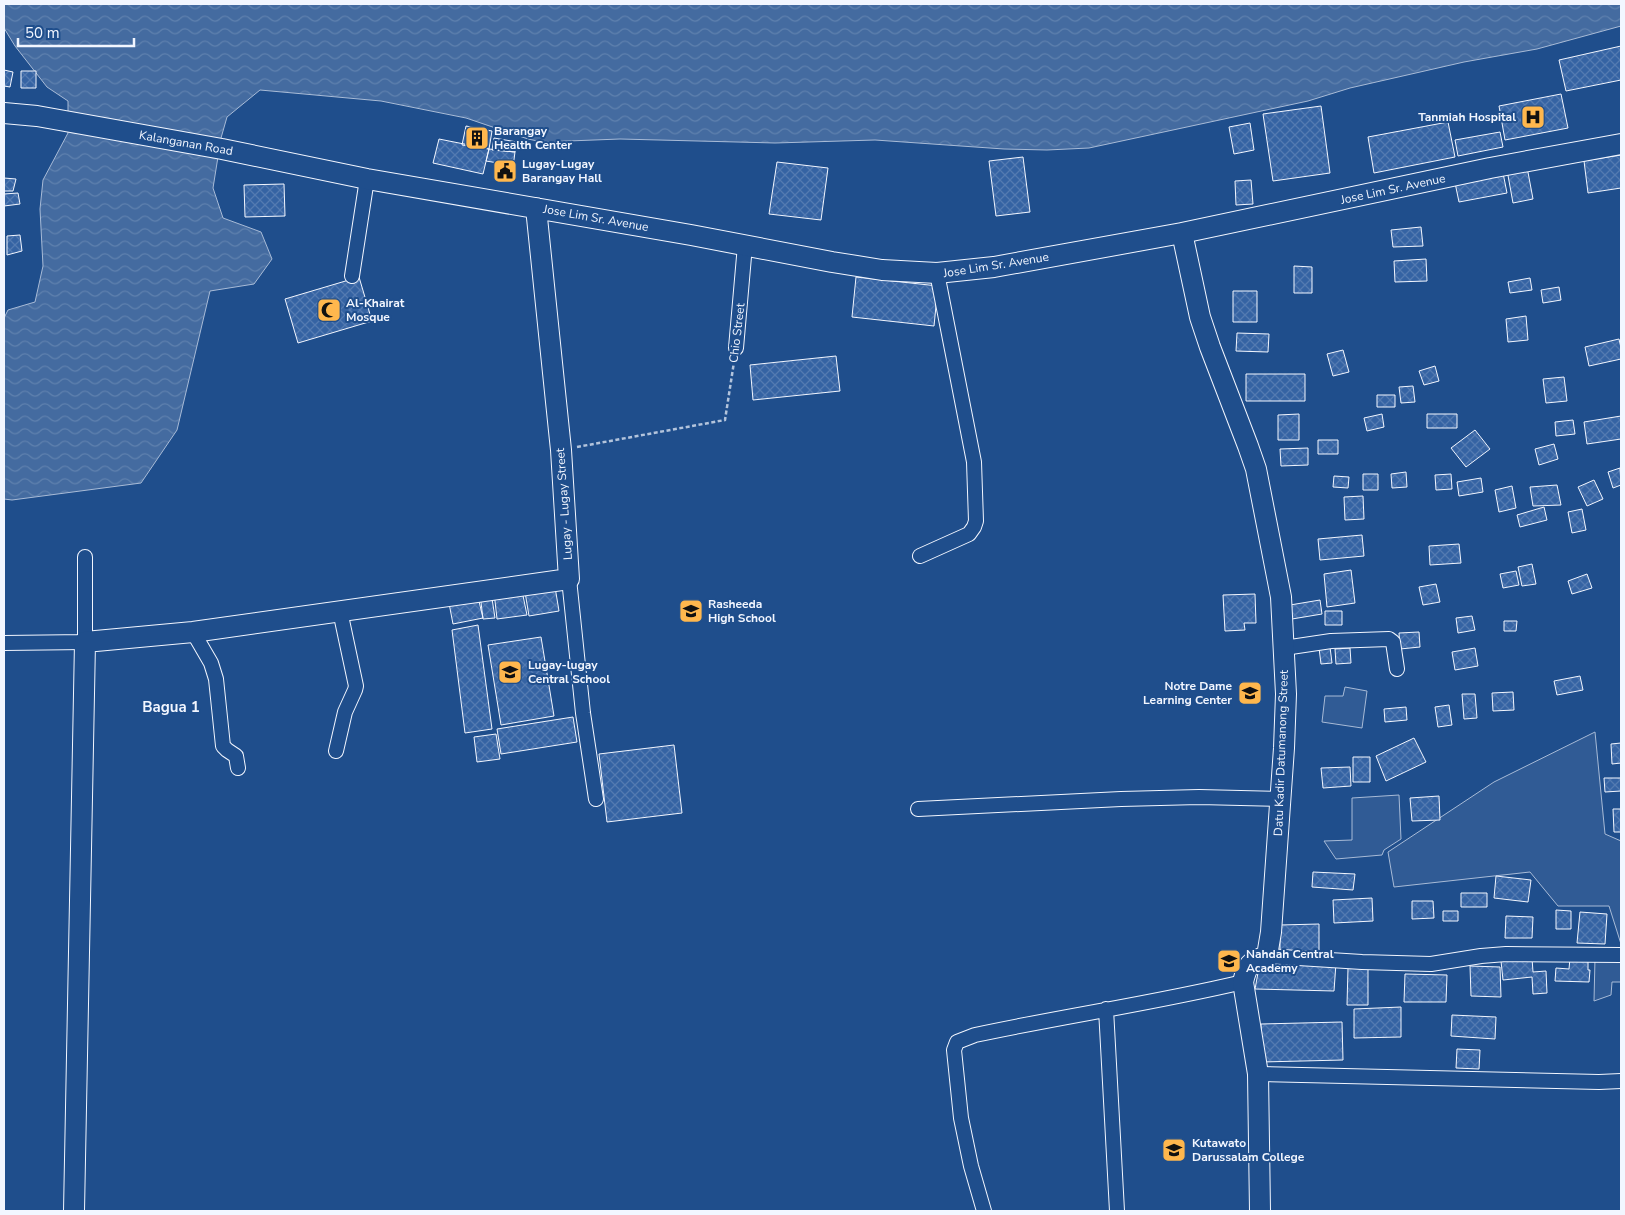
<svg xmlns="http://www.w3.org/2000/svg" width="1625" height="1215" font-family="'Nunito Sans',sans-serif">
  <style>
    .built { fill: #305b95; stroke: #a8bbd7 }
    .water { fill: url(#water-waves); stroke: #a8bbd7 }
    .building { fill: url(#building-cross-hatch); stroke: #f2f6ff }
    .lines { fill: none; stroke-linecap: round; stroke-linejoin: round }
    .street-casing { stroke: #f2f6ff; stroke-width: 16 }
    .secondary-casing { stroke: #f2f6ff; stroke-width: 22 }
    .path { stroke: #b3c4dc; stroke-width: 2.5; stroke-dasharray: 4 2.5; stroke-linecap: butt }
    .street { stroke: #1f4e8c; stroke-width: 14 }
    .secondary { stroke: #1f4e8c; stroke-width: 20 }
    .labels { text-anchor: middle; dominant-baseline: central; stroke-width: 4; stroke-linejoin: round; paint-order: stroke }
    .poi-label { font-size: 12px; font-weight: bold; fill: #f2f6ff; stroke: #1f4e8c; text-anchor: start }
    .street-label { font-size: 12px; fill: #f2f6ff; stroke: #1f4e8c }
    .quarter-label { font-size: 15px; font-weight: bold; fill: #f2f6ff; stroke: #1f4e8c }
  </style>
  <defs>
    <pattern id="water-waves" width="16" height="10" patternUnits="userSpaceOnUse" patternTransform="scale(1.25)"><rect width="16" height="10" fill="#446ba0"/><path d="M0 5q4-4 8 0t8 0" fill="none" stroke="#5f81ae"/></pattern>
    <pattern id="building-cross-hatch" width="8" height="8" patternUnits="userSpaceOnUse" patternTransform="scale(1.25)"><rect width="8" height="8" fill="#3563a3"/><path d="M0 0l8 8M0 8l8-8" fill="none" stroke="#537ab1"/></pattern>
  </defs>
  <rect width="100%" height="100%" fill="#1f4e8c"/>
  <path class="built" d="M1345,687L1367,691L1362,728L1322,722L1325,696H1343Z
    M1595,732L1605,834L1621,841V944L1609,906H1558L1530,872L1394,887L1388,852L1494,782Z
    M1399,795L1401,839L1384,850L1382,855L1336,859L1324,841L1352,840V798Z
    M1595,958L1621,960V982H1612L1611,995L1594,1001Z"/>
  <path class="water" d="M4,4H1621V26L1537,49L1464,62L1350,88L1308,101L1089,148L1047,150L1004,149L875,140L775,143L620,139L542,142L528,139L466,118L381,101L260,90L227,117L221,138L213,188L223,218L261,232L272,259L254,284L210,291L177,430L141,483L12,500L4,499V318L8,310L35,302L43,266L40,209L43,180L68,133V101L47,87L15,46L4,28Z"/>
  <path class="building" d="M1621,46V80L1566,91L1559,60Z
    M4,70L13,72L10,87L4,86Z
    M21,71H36V88H21Z
    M1561,94L1568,128L1505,140L1499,106Z
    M1321,106L1330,173L1273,181L1263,114Z
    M1448,122L1455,157L1374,173L1368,137Z
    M1250,123L1254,150L1234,154L1229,127Z
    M466,126L492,131L489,149L462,145Z
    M1500,132L1503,147L1458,156L1455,140Z
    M494,138L517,142L515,152L492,150Z
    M439,139L489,149L483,174L433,163Z
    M489,149L515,152L511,182L495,179L498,163L486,161Z
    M1621,155V188L1588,193L1584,161Z
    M1023,157L1030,212L996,216L989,161Z
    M777,162L828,168L821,220L769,214Z
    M1527,167L1533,199L1513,203L1507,170Z
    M1502,168L1507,193L1459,202L1454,178Z
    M4,178L16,179L13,191H4Z
    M1251,180L1253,204L1236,205L1235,181Z
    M284,184L285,216L245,217L244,185Z
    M18,193L20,204L4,206V194Z
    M1421,227L1423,246L1393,247L1391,230Z
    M20,235L22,251L7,255V236Z
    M1426,259L1427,281L1395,282L1394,261Z
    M1294,266L1312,267V293H1294Z
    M359,277L372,321L298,343L285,299Z
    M856,277L938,286L934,326L852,317Z
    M1530,278L1532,290L1510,293L1508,282Z
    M1559,287L1561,300L1543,303L1541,290Z
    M1233,291H1257V322H1233Z
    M1526,316L1528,340L1508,342L1506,319Z
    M1237,333L1269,334L1268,352L1236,351Z
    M1619,339L1621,348V359L1589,366L1585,347Z
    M1343,350L1349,372L1333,376L1327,354Z
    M836,356L840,391L753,400L750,365Z
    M1435,366L1439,381L1424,385L1419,371Z
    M1246,374H1305V401H1246Z
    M1564,377L1567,401L1546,403L1543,379Z
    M1413,386L1415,402L1401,403L1399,387Z
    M1377,395H1395V407H1377Z
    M1299,414V440H1278V415Z
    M1382,414L1384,427L1367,431L1364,418Z
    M1427,414H1457V428H1427Z
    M1621,416V439L1587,444L1584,422Z
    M1573,420L1575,434L1556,436L1555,422Z
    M1475,430L1490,449L1466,467L1451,448Z
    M1318,440H1338V454H1318Z
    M1554,444L1558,459L1539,465L1535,449Z
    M1308,448V465L1281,466L1280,449Z
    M1620,468L1621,485L1613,488L1608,472Z
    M1406,472L1407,487L1392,488L1391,474Z
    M1363,474H1378V490H1363Z
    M1451,474L1452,489L1436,490L1435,475Z
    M1334,476L1349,477L1348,488L1333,487Z
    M1481,478L1483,492L1459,496L1457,482Z
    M1594,480L1603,499L1587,506L1578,487Z
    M1557,485L1561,505L1533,506L1530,487Z
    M1512,486L1516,508L1499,512L1495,490Z
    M1363,496L1364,519L1345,520L1344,497Z
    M1544,507L1547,520L1520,527L1517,515Z
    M1582,509L1586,530L1572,533L1568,512Z
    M1362,535L1364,556L1320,560L1318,539Z
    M1459,544L1461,563L1430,565L1429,546Z
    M1532,564L1536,584L1522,586L1518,567Z
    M1351,570L1355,603L1327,607L1324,574Z
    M1516,571L1519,585L1503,588L1500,574Z
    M1587,574L1592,588L1572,594L1568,581Z
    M554,581L559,611L529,616L524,586Z
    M1436,584L1440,602L1423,605L1419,587Z
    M521,586L527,615L497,619L494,592Z
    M491,592L495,618L483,619L480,594Z
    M477,593L483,618L453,624L448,598Z
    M1255,594L1256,623H1244L1245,630L1225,631L1223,595Z
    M1320,600L1322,614L1292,619L1290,605Z
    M1325,611H1342V625H1325Z
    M1472,616L1475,630L1458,633L1456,618Z
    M1504,621H1517L1516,631H1504Z
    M478,625L492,729L465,733L452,630Z
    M1419,632L1420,647L1400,649L1399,633Z
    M541,637L554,716L501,725L488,645Z
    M1330,647L1332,663L1321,664L1319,648Z
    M1350,648L1351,663L1336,664L1335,649Z
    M1475,648L1478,666L1455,670L1452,652Z
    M1580,676L1583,690L1557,695L1554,681Z
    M1513,692L1514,710L1493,711L1492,693Z
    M1462,694H1475L1477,718L1464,719Z
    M1449,705L1452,725L1438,727L1435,707Z
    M1406,707L1407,720L1385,722L1384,709Z
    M573,717L577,742L501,754L497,729Z
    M496,734L500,759L477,762L474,737Z
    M1414,738L1426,762L1386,781L1376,756Z
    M1621,743V763L1612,764L1611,744Z
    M674,745L682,813L607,822L599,754Z
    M1353,757H1370V782H1353Z
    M1350,767L1351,786L1323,788L1321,768Z
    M1604,778H1621V791L1605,792Z
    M1439,796L1440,820L1412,821L1410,798Z
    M1613,809H1621V832H1614Z
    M1313,872L1355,874L1353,890L1312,887Z
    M1496,876L1531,880L1528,902L1494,898Z
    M1461,893H1487V907H1461Z
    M1372,898L1373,921L1334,923L1333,900Z
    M1412,901H1433L1434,918L1412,919Z
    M1556,910L1571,911V929H1556Z
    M1443,911H1458V921H1443Z
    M1580,912L1607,914L1605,944L1577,943Z
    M1506,916L1533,917L1532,938H1505Z
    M1319,924V951L1280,952V925Z
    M1532,958L1533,972L1546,971L1547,993L1533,994L1532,977L1503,980L1501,961Z
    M1570,958L1588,959V970H1590L1589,982L1555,981L1556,968L1569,969Z
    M1260,962L1336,963L1334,991L1255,989Z
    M1470,966L1500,967L1501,997L1471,996Z
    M1348,968H1368V1005H1347Z
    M1405,974L1447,975L1446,1002H1404Z
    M1401,1007V1037L1354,1038V1009Z
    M1452,1015L1496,1017L1495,1039L1451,1036Z
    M1342,1022L1343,1060L1262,1062L1261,1024Z
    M1457,1049L1480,1050L1479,1069L1456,1068Z"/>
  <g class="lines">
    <g class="street-casing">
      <path id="street" d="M352,276L367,179
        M736,348L745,245
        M920,556L969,534L974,527L976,521L974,462L937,273
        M569,579L583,713L596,799
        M193,632L211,663L216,679L223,746L227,750L236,756L238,768
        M4,643L85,642V557
        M1284,648L1331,641L1389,639L1393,642L1397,669
        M336,751L345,712L355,690L356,686L340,611
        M918,809L1121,799L1199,797L1280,799
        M1267,956L1362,962L1431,964L1481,956L1506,954L1621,955
        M1106,1009L1117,1211
        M1258,1074L1599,1082L1621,1081
        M984,1211L971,1166L961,1118L954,1050L957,1042L975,1035C1064,1016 1155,1003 1243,982"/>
    </g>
    <g class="secondary-casing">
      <path id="secondary" d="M4,113L37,116L222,149L367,179L691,235L832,262L882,270L937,273L994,267L1182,233L1490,168L1621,144
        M1182,233L1200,317L1210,347L1248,446L1256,469L1281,597L1286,694L1284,748L1271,932L1267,956C1250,961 1247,965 1243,982L1258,1074L1260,1211
        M74,1211L85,642L193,632L569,579L561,450L536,208"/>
    </g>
    <path class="path" d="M577,447L725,420L734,362"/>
    <use href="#street" class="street"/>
    <use href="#secondary" class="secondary"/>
  </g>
  <defs>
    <g id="hospital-square" transform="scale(1.25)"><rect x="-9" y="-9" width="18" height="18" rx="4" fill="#ffb74d" stroke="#1f4e8c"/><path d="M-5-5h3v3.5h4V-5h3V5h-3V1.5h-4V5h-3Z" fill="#111"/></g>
    <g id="building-square" transform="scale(1.25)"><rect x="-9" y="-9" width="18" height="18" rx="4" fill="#ffb74d" stroke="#1f4e8c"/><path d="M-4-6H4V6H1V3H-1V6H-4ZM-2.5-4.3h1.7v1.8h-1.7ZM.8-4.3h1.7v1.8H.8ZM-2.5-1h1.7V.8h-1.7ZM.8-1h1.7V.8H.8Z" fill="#111"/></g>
    <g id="civic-square" transform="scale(1.25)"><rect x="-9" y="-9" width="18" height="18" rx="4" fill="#ffb74d" stroke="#1f4e8c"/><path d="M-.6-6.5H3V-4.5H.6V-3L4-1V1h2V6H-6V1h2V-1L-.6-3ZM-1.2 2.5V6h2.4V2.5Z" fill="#111"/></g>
    <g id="mosque-square" transform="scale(1.25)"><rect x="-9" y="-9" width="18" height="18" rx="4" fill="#ffb74d" stroke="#1f4e8c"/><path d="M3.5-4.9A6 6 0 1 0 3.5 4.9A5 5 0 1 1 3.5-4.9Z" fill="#111"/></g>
    <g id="school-square" transform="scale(1.25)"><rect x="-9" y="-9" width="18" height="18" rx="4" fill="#ffb74d" stroke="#1f4e8c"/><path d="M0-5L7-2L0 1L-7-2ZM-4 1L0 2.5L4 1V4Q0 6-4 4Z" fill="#111"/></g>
    <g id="university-square" transform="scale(1.25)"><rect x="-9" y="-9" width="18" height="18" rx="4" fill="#ffb74d" stroke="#1f4e8c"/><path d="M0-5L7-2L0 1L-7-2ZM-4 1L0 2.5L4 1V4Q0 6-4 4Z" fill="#111"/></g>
  </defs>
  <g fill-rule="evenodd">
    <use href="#hospital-square" x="1533" y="117"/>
    <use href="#building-square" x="477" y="138"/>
    <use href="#civic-square" x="505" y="171"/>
    <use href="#mosque-square" x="329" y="310"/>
    <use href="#school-square" x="691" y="611"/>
    <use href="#school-square" x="510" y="672"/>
    <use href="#school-square" x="1250" y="693"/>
    <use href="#school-square" x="1229" y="961"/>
    <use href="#university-square" x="1174" y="1150"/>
  </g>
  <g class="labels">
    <g class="poi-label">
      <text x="1516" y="117" text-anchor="end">Tanmiah Hospital</text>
      <text x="494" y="131">Barangay<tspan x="494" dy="14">Health Center</tspan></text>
      <text x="522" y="164">Lugay-Lugay<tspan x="522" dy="14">Barangay Hall</tspan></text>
      <text x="346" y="303">Al-Khairat<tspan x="346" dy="14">Mosque</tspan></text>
      <text x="708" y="604">Rasheeda<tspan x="708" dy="14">High School</tspan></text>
      <text x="528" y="665">Lugay-lugay<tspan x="528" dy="14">Central School</tspan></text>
      <text x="1232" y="686" text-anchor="end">Notre Dame<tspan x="1232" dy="14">Learning Center</tspan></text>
      <text x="1246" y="954">Nahdah Central<tspan x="1246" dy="14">Academy</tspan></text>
      <text x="1192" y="1143">Kutawato<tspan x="1192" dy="14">Darussalam College</tspan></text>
    </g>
    <g class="street-label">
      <text transform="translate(186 143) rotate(10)">Kalanganan Road</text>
      <text transform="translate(1393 189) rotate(-12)">Jose Lim Sr. Avenue</text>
      <text transform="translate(596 218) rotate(10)">Jose Lim Sr. Avenue</text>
      <text transform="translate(996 265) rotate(-9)">Jose Lim Sr. Avenue</text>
      <text transform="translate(737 333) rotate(-83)">Chio Street</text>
      <text transform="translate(564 504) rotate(-94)">Lugay - Lugay Street</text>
      <text transform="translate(1281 753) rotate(-88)">Datu Kadir Datumanong Street</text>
    </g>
    <g class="quarter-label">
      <text x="171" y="707">Bagua 1</text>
    </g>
  </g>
  <rect width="1625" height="1215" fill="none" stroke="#f2f6ff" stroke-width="10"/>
  <path d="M18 38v8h116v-8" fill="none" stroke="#f2f6ff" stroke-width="2.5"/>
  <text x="25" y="38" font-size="15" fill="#f2f6ff" stroke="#1f4e8c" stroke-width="4" paint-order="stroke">50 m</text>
</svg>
